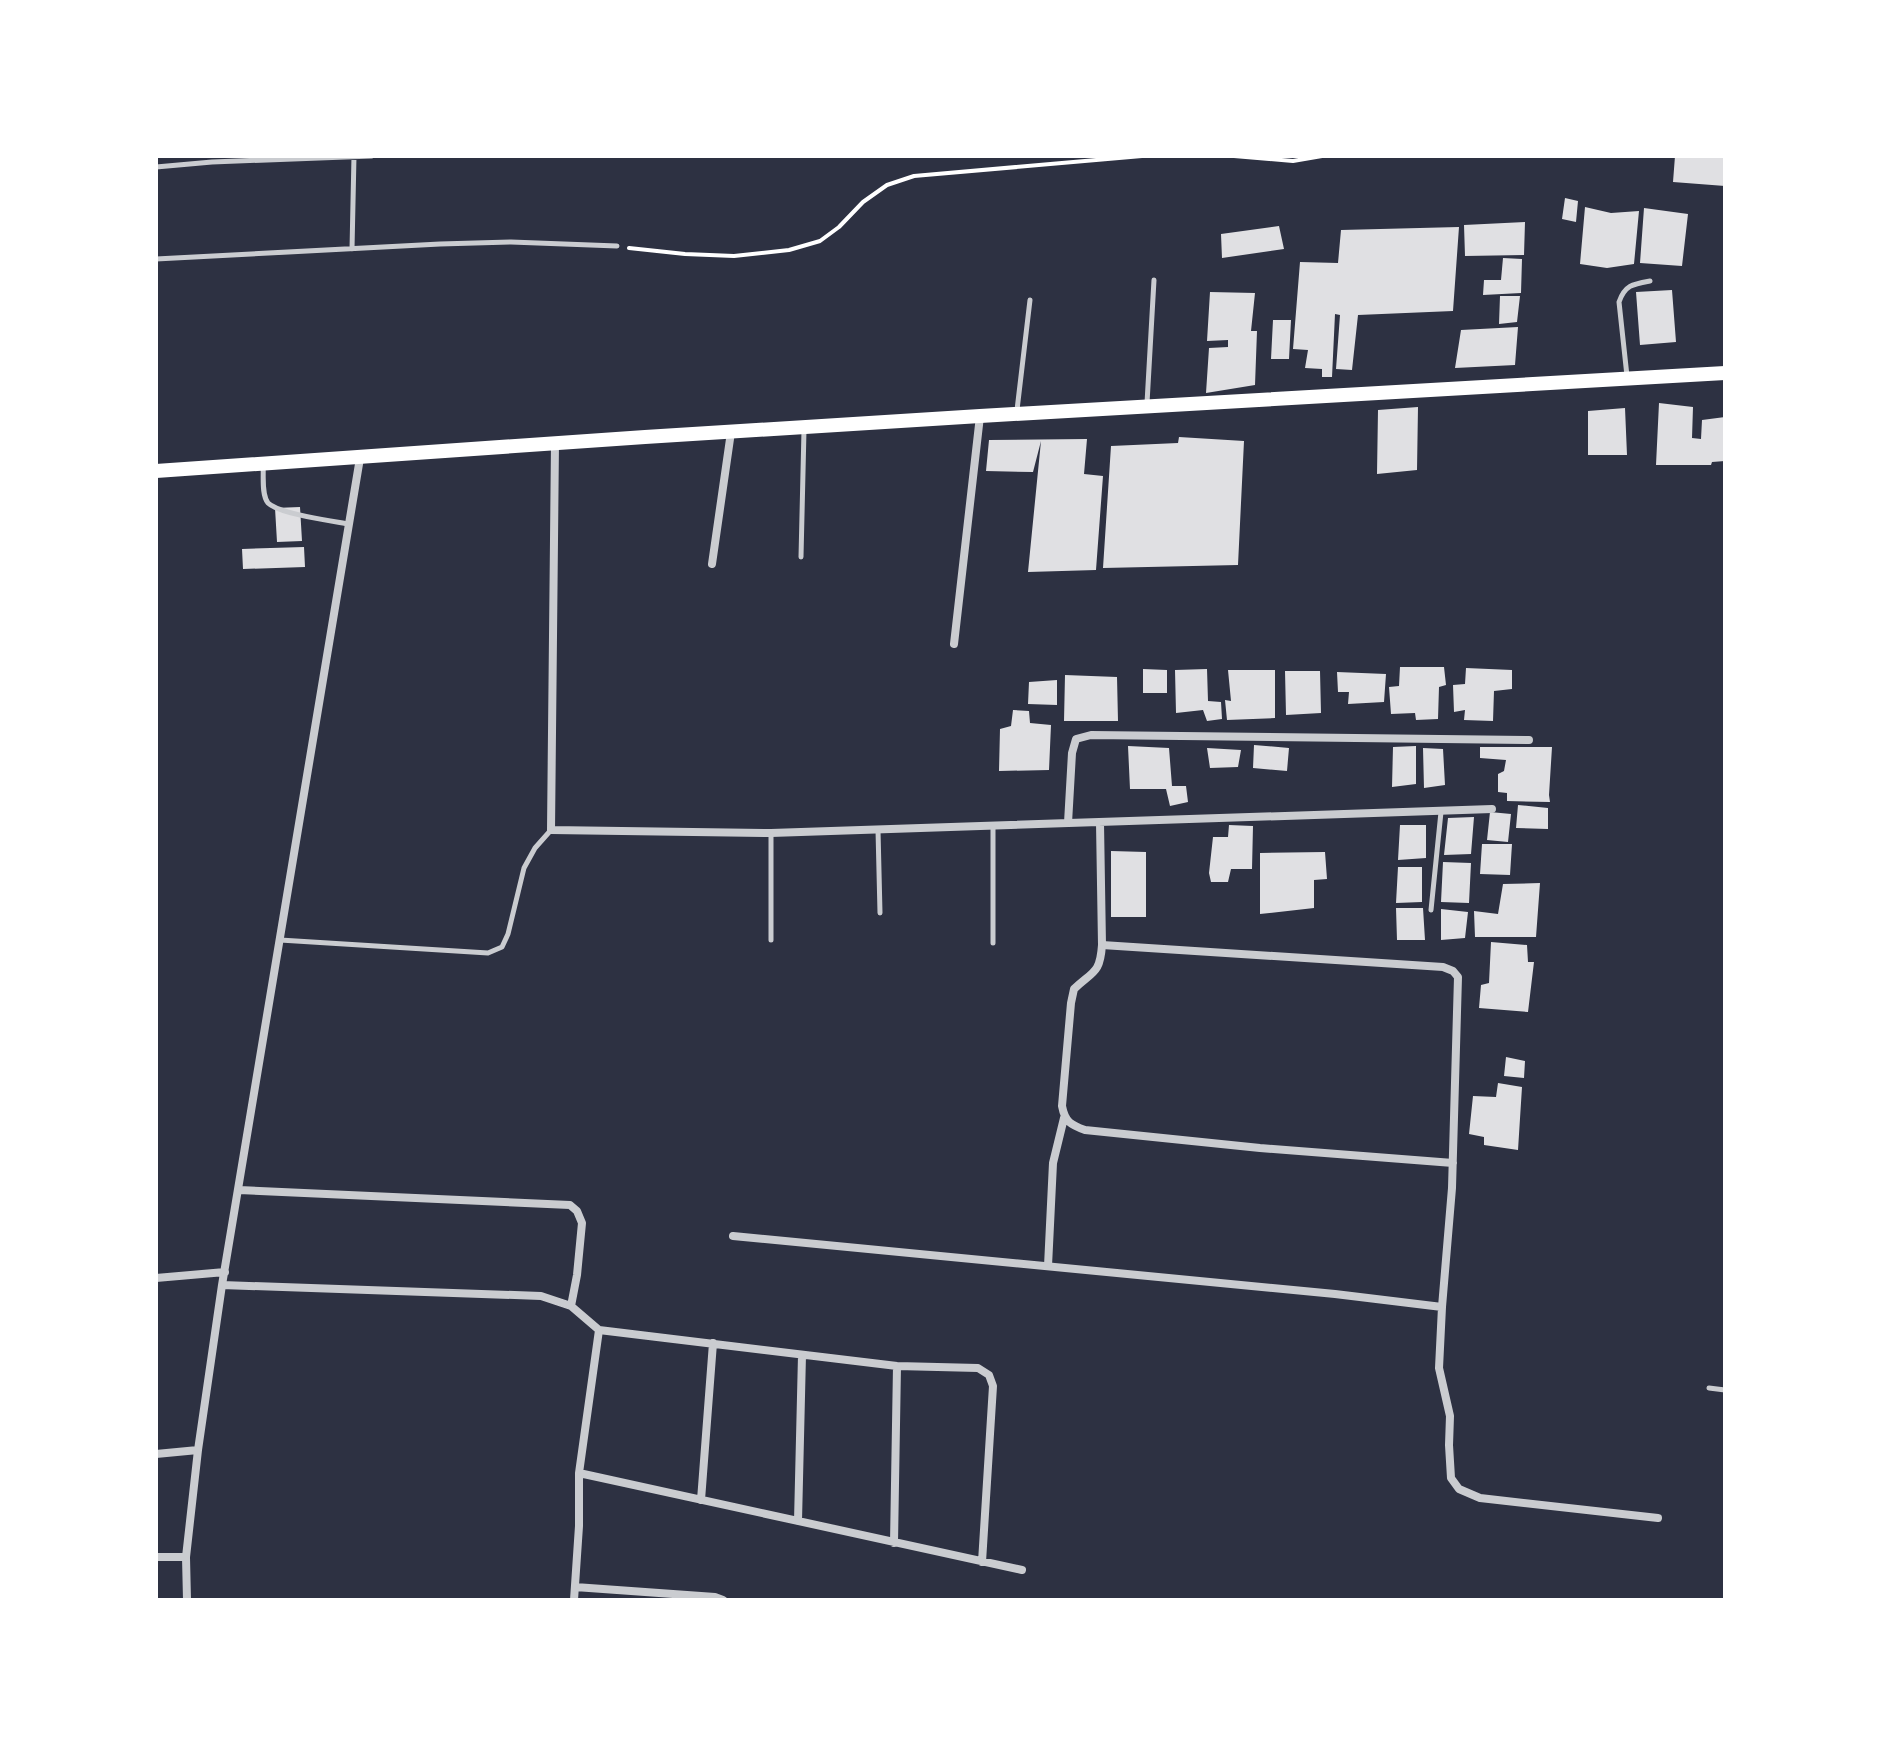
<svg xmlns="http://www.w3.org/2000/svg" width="1881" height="1756" font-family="Overpass,sans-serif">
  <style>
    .building { fill: #e0e0e3 }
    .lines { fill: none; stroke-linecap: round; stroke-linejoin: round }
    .path { stroke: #fff; stroke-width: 4 }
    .service { stroke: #caccd0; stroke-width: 5 }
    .minor { stroke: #caccd0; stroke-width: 8 }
    .secondary { stroke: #fff; stroke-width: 14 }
  </style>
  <rect width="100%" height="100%" fill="#2d3142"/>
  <path class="building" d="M1675,156H1725V186L1673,182Z
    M1565,198L1578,201L1576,222L1562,219Z
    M1585,207L1611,213L1639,211L1634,264L1607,268L1580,264Z
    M1644,208L1688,214L1682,266L1640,263Z
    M1525,222L1524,255L1465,256L1464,225Z
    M1279,226L1284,249L1222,258L1221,234Z
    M1459,227L1453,311L1358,315L1352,370L1336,369L1340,315L1335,314L1332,377H1322V369L1305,368L1308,350L1293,349L1300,262L1338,263L1341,230Z
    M1503,258L1522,259L1521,293L1483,295L1484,280H1501Z
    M1672,290L1676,342L1640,345L1636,292Z
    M1210,292L1255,293L1251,331H1257L1255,385L1206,393L1209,348L1228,347V340L1207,341Z
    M1500,296H1520L1517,322L1499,324Z
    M1273,320H1291L1289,359H1271Z
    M1518,327L1515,365L1455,368L1461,330Z
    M1659,403L1693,407L1692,438L1701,439L1702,420L1725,417V461L1712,462L1711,465H1656Z
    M1418,407L1417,470L1377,474L1378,410Z
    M1625,408L1627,455H1588V411Z
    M1179,437L1244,441L1238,565L1103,568L1111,446L1178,443Z
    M1087,439L1084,474L1103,476L1096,570L1028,572L1041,441L1033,472L986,471L989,440Z
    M300,507L302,541L277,542L275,508Z
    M304,547L305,567L243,569L242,549Z
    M1400,667H1444L1446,685L1439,687L1438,719L1416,720L1415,713L1391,714L1389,687L1399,686Z
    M1466,668L1512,670V689L1494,691L1493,721L1464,720L1465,710L1454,712L1453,685L1465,684Z
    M1143,669L1167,670V693H1143Z
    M1207,669L1208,701L1221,702L1222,719L1207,721L1203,710L1176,713L1175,670Z
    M1228,670H1275V718L1227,720L1225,700L1231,701Z
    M1285,671H1320L1321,713L1286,715Z
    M1337,672L1386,674L1384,702L1348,704L1349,692H1338Z
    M1065,675L1117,677L1118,721H1064Z
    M1057,680V705L1028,704L1029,682Z
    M1013,710L1029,711L1030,723L1051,725L1049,770L999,771L1000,729L1011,726Z
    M1254,745L1289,748L1287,771L1253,768Z
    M1128,746L1169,748L1172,786H1186L1188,802L1170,806L1166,789H1130Z
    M1416,746V784L1392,787L1393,747Z
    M1480,747H1552L1549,795L1550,802L1507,801V793L1498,792V774L1504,771L1506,760L1480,758Z
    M1207,748L1241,750L1238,767L1210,768Z
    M1423,748L1443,749L1445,785L1424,788Z
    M1518,805L1548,808V829L1516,828Z
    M1490,812L1511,814L1508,842L1487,840Z
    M1474,817L1471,854L1444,855L1448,818Z
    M1229,825L1253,826L1252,869H1231L1228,882H1211L1209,873L1213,837H1228Z
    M1400,825H1426V858L1398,860Z
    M1482,844H1512L1510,875L1480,874Z
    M1111,851L1146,852V917H1111Z
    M1325,852L1327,879L1314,880V908L1260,914V853Z
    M1443,862L1471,863L1469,903L1441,902Z
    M1398,867H1422V902L1396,903Z
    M1540,883L1536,937H1475L1474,911L1498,914L1503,884Z
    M1396,908H1423L1425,940H1397Z
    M1441,909L1468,912L1465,938L1441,940Z
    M1491,942L1527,945L1528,962H1534L1528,1012L1479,1008L1481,985L1489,983Z
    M1506,1057L1525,1061L1524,1078L1504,1076Z
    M1498,1083L1522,1087L1518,1150L1484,1145V1137L1469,1134L1473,1096L1496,1097Z"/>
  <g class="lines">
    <path class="path" d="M1234,156L1293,161L1322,156
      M629,248L685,254L734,256L789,250L820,241L839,227L863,202L887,185L914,176L1142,156"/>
    <path class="service" d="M156,167L212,162L372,156
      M352,249L354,156
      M156,259L440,244L511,242L617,246
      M1627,376L1619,302C1625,285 1633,284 1650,281
      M1147,403L1154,280
      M1017,410L1030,300
      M263,465C264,475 261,494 268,503C279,514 332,521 349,524
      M801,557L804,430
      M993,825V943
      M878,830L880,913
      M771,833V940
      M1431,910L1441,812
      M280,940L488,953L502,947L508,934L524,868L535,848L551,830
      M1709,1388L1725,1390"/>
    <path class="minor" d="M555,443L551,830L771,833L1492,809
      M712,564L731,432
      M954,644L980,416
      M1068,823L1072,753L1076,739L1091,735L1529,740
      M1100,823L1102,945L1443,967L1453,971L1458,977L1452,1188L1442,1307L1439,1368L1450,1416L1449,1445L1451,1478L1459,1489L1480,1498L1658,1518
      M1102,945C1100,974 1093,971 1074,989L1071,1003L1062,1106C1065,1122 1071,1125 1085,1130L1260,1148L1453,1163
      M239,1190L570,1205L577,1211L582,1223L577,1275L571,1306
      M733,1236L1335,1294L1442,1307
      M1048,1266L1053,1163L1064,1118
      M156,1278L225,1272
      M222,1285L541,1296L571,1306L599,1330L897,1366L978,1368L989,1375L993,1386L982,1562
      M156,1454L198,1450
      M579,1473L1022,1570
      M701,1500L713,1343
      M798,1521L802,1355
      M894,1543L897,1366
      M156,1557H186
      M575,1587L715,1597L723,1600
      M187,1600L186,1557L198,1450L222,1285L360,458
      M574,1600L579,1526V1473L599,1330"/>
    <path class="secondary" d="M156,471L645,437L980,416L1725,373"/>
  </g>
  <rect width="1881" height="1756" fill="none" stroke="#ffffff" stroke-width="316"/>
</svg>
